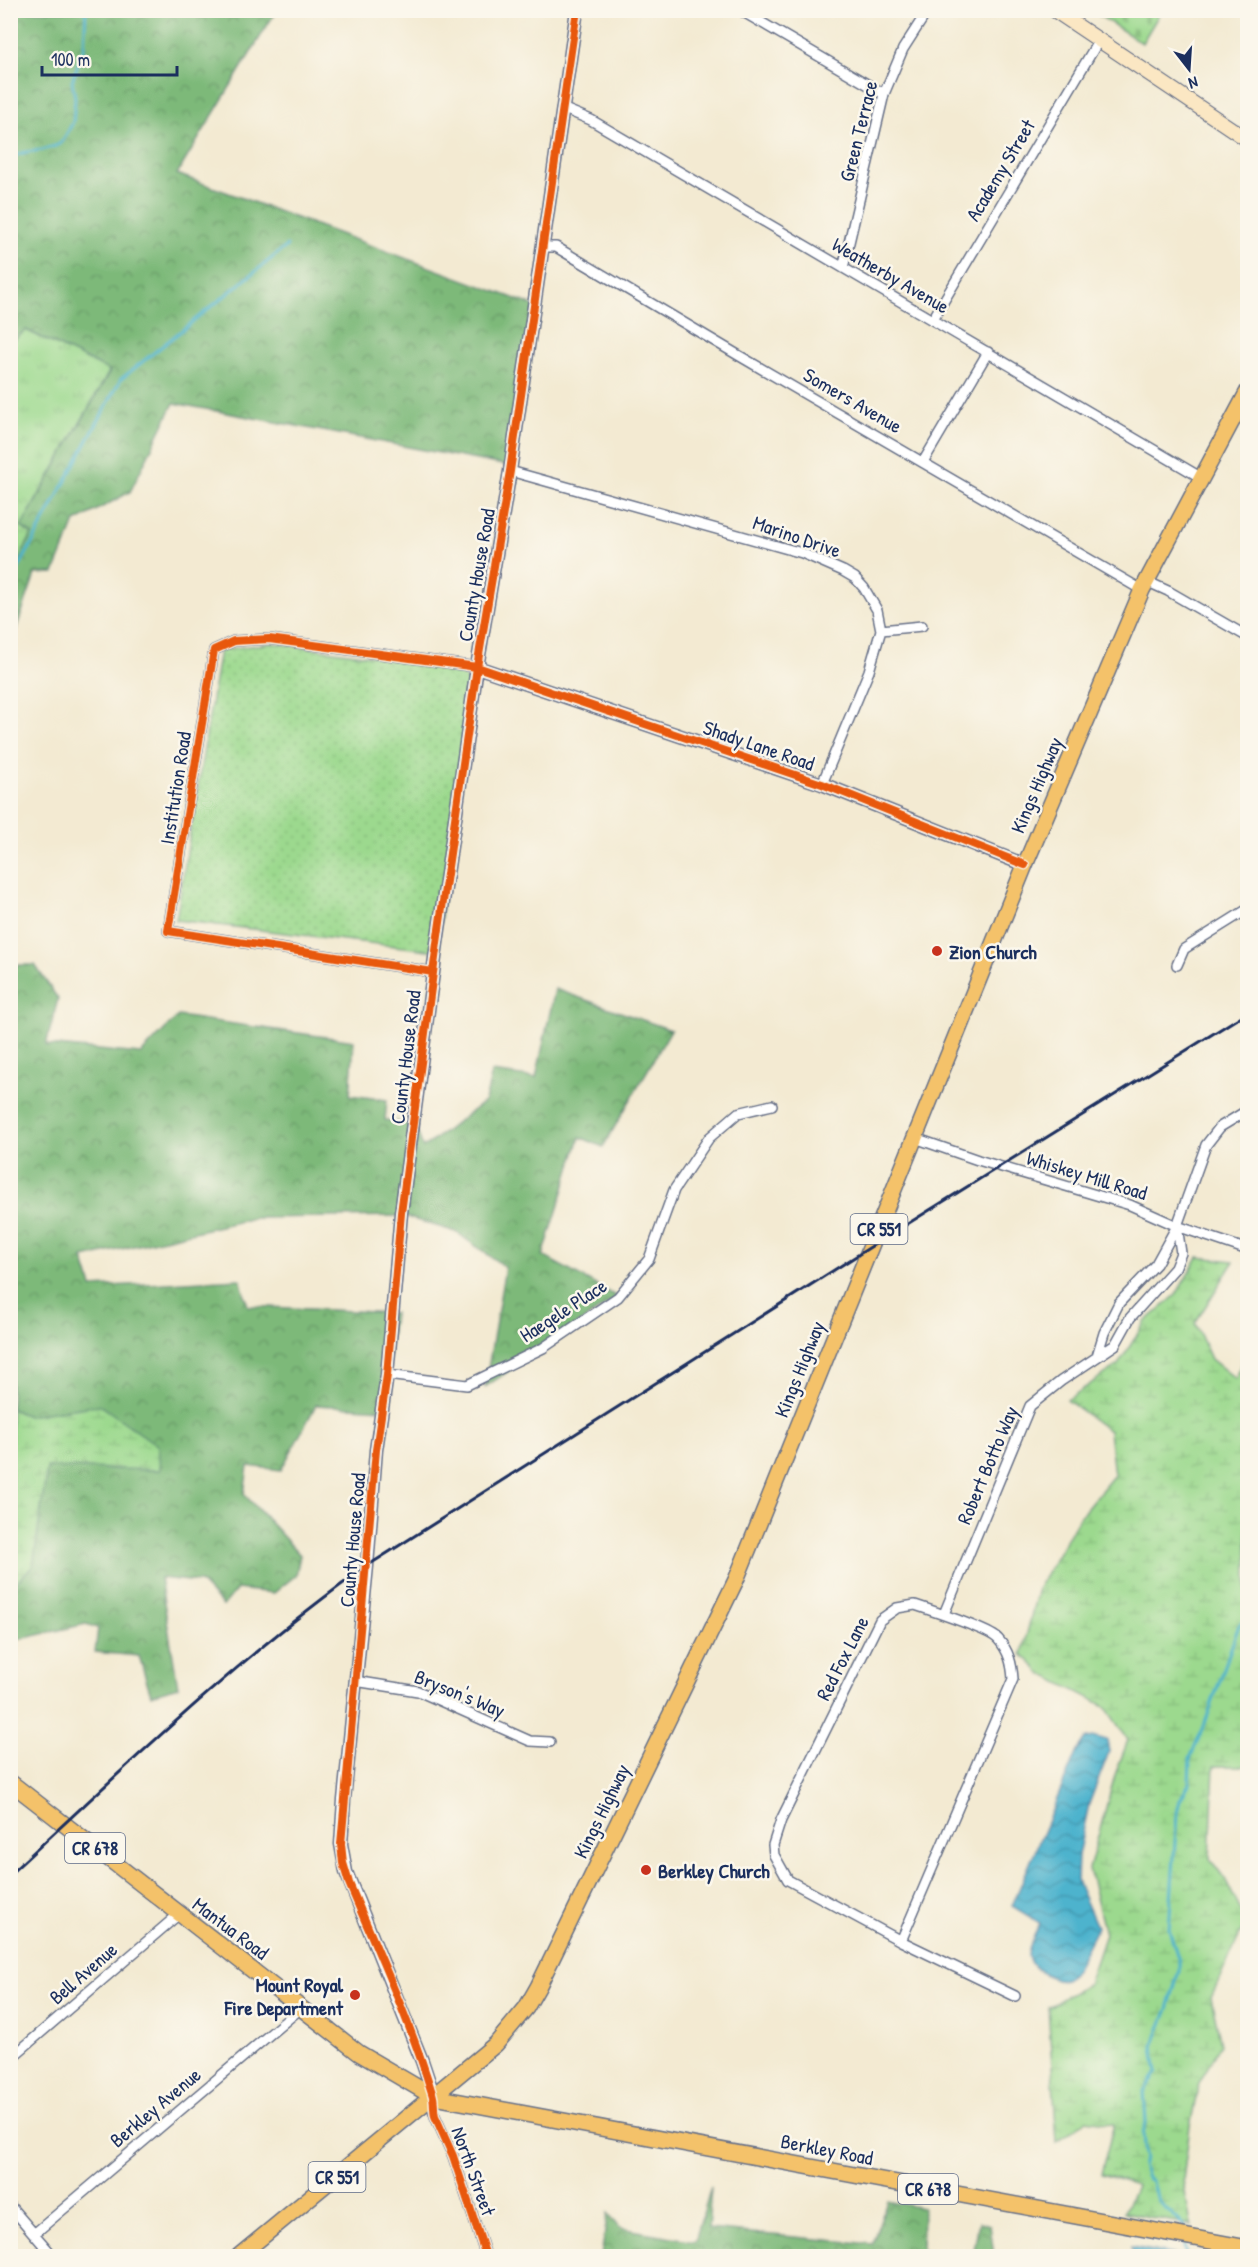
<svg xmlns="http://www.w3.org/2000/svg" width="1258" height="2267" font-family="'Patrick Hand',sans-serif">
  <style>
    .grass { fill: url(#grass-tufts); stroke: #5c8476; stroke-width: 1.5 }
    .forest { fill: url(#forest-crowns); stroke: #4c746c; stroke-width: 1.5 }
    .wetland { fill: url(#wetland-marsh); stroke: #5c8476; stroke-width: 1.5 }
    .cemetery { fill: url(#cemetery-stones); stroke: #5c8476; stroke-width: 1.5 }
    .park { fill: url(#park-dots); stroke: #5c8476; stroke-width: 1.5 }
    .water { fill: url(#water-waves); stroke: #347196; stroke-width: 1.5 }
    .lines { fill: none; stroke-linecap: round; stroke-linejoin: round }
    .stream { stroke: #4eb3cd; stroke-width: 3 }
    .minor-casing { stroke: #677087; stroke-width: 12 }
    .tertiary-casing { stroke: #677087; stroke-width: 15 }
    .secondary-casing { stroke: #677087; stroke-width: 16 }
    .primary-casing { stroke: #677087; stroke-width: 18 }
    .minor { stroke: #fff; stroke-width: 9 }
    .tertiary { stroke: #fff; stroke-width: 12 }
    .secondary { stroke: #fbe7c3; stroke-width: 14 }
    .primary { stroke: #f4c26a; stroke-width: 15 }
    .rail { stroke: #1b2f5e; stroke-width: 3 }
    .cycleway-casing { stroke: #fbf7ec; stroke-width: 11 }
    .cycleway { stroke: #e8590c; stroke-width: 8 }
    .poi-dot { fill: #c8321e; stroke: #fbf7ec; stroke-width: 2 }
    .labels { text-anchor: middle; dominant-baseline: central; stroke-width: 5; stroke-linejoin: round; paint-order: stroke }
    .shield { fill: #fbf7ec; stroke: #5e6b89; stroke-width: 1.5 }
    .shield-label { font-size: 18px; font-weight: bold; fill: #1b2f5e }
    .street-label { font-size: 20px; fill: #1b2f5e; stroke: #fbf7ec }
    .poi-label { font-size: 20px; font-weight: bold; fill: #1b2f5e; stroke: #fbf7ec; text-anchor: start }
  </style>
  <defs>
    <pattern id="grass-tufts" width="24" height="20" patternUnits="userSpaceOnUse" patternTransform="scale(1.5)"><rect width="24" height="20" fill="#9cd98e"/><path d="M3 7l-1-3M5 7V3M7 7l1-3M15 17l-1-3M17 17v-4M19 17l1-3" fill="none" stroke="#86bb7d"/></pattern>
    <pattern id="forest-crowns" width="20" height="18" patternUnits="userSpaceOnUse" patternTransform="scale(1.5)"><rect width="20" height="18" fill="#7db979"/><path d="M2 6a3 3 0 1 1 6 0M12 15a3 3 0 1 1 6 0" fill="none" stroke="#669766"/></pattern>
    <pattern id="wetland-marsh" width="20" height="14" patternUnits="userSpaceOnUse" patternTransform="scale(1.5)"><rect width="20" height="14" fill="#9cd98e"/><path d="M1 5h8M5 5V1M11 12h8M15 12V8" fill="none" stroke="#86bb7d"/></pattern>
    <pattern id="cemetery-stones" width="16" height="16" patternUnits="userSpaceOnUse" patternTransform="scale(1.5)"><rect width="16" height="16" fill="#9cd98e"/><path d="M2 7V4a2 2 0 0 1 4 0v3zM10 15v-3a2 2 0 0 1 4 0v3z" fill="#86bb7d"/></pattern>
    <pattern id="park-dots" width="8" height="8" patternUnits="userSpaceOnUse" patternTransform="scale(1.5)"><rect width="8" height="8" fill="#9cd98e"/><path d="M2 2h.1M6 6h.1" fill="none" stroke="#86bb7d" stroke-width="1.8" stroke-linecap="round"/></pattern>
    <pattern id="water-waves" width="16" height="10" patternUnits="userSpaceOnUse" patternTransform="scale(1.5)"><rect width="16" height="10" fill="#4eb3cd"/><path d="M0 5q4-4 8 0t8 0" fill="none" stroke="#4092aa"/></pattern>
  </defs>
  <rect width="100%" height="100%" fill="#fbf7ec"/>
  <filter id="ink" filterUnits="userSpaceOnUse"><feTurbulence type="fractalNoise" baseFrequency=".0167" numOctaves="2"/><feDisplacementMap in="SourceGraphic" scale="12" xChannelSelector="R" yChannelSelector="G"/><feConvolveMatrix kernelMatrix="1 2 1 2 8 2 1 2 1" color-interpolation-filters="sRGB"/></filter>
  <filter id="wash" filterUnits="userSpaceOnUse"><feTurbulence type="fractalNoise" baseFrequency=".008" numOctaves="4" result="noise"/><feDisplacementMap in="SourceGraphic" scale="24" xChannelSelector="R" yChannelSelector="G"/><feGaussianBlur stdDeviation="1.35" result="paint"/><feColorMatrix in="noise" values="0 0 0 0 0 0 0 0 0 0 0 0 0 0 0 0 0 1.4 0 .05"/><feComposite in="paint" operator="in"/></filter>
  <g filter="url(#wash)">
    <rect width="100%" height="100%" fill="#f3ead2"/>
    <path class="grass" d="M26,330L110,370L21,527L33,534L11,575V342Z"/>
    <path class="forest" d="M11,11H276L177,174L535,306L509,466L174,403L130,492L75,522L54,573L35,574L11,644V575L32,534L21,527L110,371L26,330L11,342Z
      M15,965H35L58,999L46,1045L141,1054L178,1016L354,1041L350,1095L387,1100L385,1120L415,1125L423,1148L485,1101L492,1072L536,1078L555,989L671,1030L603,1147L580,1137L543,1256L618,1297L485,1387L505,1267L456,1232L403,1216L254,1218L83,1258L92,1287L240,1279L248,1306L394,1313L383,1409L316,1405L281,1470L248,1466L244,1494L300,1555L296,1575L274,1593L237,1589L223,1606L200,1582L160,1578L178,1687L151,1695L139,1656L95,1652L98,1628L86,1624L12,1641L10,1639V1584H14L33,1566L47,1467L160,1470L100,1405L27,1416L11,1409L10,977Z
      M711,2187L708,2229L872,2244L887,2201L923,2208L922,2251L973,2256L979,2222L990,2225L994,2256H601L608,2213L620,2228L695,2241Z"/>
    <path class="wetland" d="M1198,1257L1234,1261L1195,1323L1211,1359L1236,1379L1247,1345V1766H1214L1210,1859L1225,1879L1246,1921L1211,1998L1221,2044L1199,2083L1190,2126L1183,2180L1191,2225L1124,2212L1137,2185L1101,2174L1114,2124L1086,2120L1057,2142L1048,2007L1088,1984L1105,1934L1089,1869L1115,1775L1128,1740L1105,1706L1042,1674L1022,1654L1038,1588L1079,1518L1114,1475L1109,1431L1067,1400L1118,1365L1145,1322L1176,1295Z
      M100,1405L158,1446L160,1470L47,1467L33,1566L14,1584H11V1409L27,1416Z"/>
    <path class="cemetery" d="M1092,11H1161L1142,43Z"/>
    <path class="park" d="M272,643L462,668L461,673L473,686L436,951L176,920L220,650Z"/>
    <path class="water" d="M1096,1737L1107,1740L1109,1752L1089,1804L1078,1855L1077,1881L1097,1927L1073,1974C1071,1976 1068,1978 1065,1979C1053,1982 1028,1967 1028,1955C1028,1945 1036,1933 1040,1923L1012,1906L1077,1751L1086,1738Z
      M1131,2247L1182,2256H1132Z"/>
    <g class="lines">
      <path class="stream" d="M10,157L26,152L42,150L58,145L63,141L73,122L75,98L72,81L84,47L86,10
        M10,584L121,379L287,246
        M1185,2228C1172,2209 1156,2209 1152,2181L1147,2178L1142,2165L1145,2158L1143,2134L1146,2123L1144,2091L1157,2073L1153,2046L1168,2009L1179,1970V1961L1169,1929L1177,1813L1180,1800L1189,1784L1190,1759L1195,1746L1203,1729L1239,1625L1248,1617
        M1185,2245L1186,2256"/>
    </g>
  </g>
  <g filter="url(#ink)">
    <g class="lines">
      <g class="minor-casing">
        <path id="minor" d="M740,10L884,94
          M562,108L591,120L1200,477
          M544,247H556L738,355L1142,590
          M843,268L884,94L903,49L928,10
          M933,319L1099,40
          M923,462L988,352
          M510,471L802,553L843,571L855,578L864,588L877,610L881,630L869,671L822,784
          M1146,581L1168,591L1248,637
          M881,630L922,626
          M1177,965L1184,949L1248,909
          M433,972L168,931L214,650L234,641L269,639L477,667
          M915,1138L978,1160L1130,1205L1177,1226L1248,1250
          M1097,1356L1104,1333L1119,1303L1156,1264L1177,1226L1206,1145L1220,1127L1248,1110
          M387,1375L467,1385L543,1348L618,1297L649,1259L674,1190L709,1138L738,1113L772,1105
          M915,1605C930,1610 990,1630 998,1639C1009,1651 1012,1664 1013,1679L901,1941L788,1880L774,1855L773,1845L781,1820L880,1620L897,1608Z
          M944,1614L1030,1406L1061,1381L1115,1345L1130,1318L1175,1268L1181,1253L1177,1226
          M355,1681L418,1691L530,1741L550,1742
          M901,1941L1015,1996
          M10,2059L179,1914
          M434,2097L433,2109L435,2116L453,2156L486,2256
          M10,2206L53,2256
          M34,2234L301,2008"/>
      </g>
      <g class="tertiary-casing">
        <path id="tertiary" d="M477,667L822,784L1025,865
          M434,2097L422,2061L346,1872L341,1844L344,1800L367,1566L376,1450L387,1375L401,1213L437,943L477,667L510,471L577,10"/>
      </g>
      <g class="secondary-casing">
        <path id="secondary" d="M1054,10L1248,140"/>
      </g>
      <g class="primary-casing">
        <path id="primary" d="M10,1782L359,2053L434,2097L1248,2248
          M239,2256L496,2044L526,2008L538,1987L736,1580L1025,865L1142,590L1248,391"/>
      </g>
      <use href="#minor" class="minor"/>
      <use href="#tertiary" class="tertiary"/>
      <use href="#secondary" class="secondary"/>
      <use href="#primary" class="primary"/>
      <path class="rail" d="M10,1874C126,1767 239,1657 367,1566L872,1246L1248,1012"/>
      <g class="cycleway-casing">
        <path id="cycleway" d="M433,972L168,931L214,650L234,641L269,639L477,667L822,784L1025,865
          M486,2256L453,2156L435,2116C433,2108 435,2101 432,2093C410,2021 378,1952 349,1883L343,1863L341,1844L376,1450L387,1375L401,1213L437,943L477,667L510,471L577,10"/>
      </g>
      <use href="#cycleway" class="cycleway"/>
    </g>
  </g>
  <g class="poi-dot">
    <circle cx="937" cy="951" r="6"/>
    <circle cx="646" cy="1870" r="6"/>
    <circle cx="355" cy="1995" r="6"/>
  </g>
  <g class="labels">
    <g class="shield">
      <rect x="850.5" y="1214" width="57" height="30" rx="4.5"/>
      <rect x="65" y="1833" width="60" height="30" rx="4.5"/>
      <rect x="308.5" y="2162" width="57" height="30" rx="4.5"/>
      <rect x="898" y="2174" width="60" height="30" rx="4.5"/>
    </g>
    <g class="shield-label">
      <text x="879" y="1229">CR 551</text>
      <text x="95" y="1848">CR 678</text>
      <text x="337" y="2177">CR 551</text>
      <text x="928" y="2189">CR 678</text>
    </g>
    <g class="street-label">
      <text transform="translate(858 131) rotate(-76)">Green Terrace</text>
      <text transform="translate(1000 170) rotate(-59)">Academy Street</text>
      <text transform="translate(891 275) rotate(30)">Weatherby Avenue</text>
      <text transform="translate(853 400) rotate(30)">Somers Avenue</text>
      <text transform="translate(797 536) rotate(19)">Marino Drive</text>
      <text transform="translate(476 575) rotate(-80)">County House Road</text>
      <text transform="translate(759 745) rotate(19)">Shady Lane Road</text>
      <text transform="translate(1036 785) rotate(-67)">Kings Highway</text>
      <text transform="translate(175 788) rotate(-81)">Institution Road</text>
      <text transform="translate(405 1057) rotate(-83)">County House Road</text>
      <text transform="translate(1087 1175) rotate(17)">Whiskey Mill Road</text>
      <text transform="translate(563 1310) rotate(-33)">Haegele Place</text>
      <text transform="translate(799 1369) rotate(-68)">Kings Highway</text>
      <text transform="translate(987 1465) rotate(-67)">Robert Botto Way</text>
      <text transform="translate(352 1540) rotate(-85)">County House Road</text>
      <text transform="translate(842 1658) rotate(-63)">Red Fox Lane</text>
      <text transform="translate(460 1693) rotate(22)">Bryson's Way</text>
      <text transform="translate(601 1811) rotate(-64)">Kings Highway</text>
      <text transform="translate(231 1928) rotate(37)">Mantua Road</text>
      <text transform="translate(83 1973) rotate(-41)">Bell Avenue</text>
      <text transform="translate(155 2107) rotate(-40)">Berkley Avenue</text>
      <text transform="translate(827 2149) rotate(11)">Berkley Road</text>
      <text transform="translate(474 2171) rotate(70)">North Street</text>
    </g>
    <g class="poi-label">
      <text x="949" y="951">Zion Church</text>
      <text x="658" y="1870">Berkley Church</text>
      <text x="343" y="1984" text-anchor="end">Mount Royal<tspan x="343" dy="23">Fire Department</tspan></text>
    </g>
  </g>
  <rect width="1258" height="2267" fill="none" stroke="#fbf7ec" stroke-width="36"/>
  <g transform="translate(1189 69) rotate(163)" stroke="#fbf7ec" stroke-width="4.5" paint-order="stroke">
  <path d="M0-4.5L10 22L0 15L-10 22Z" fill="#1b2f5e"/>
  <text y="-9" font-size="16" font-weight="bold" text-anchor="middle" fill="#1b2f5e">N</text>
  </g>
  <path d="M42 66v9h135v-9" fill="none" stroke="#1b2f5e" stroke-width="3"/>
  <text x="51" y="66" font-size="18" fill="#1b2f5e" stroke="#fbf7ec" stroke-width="4.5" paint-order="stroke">100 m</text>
</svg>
